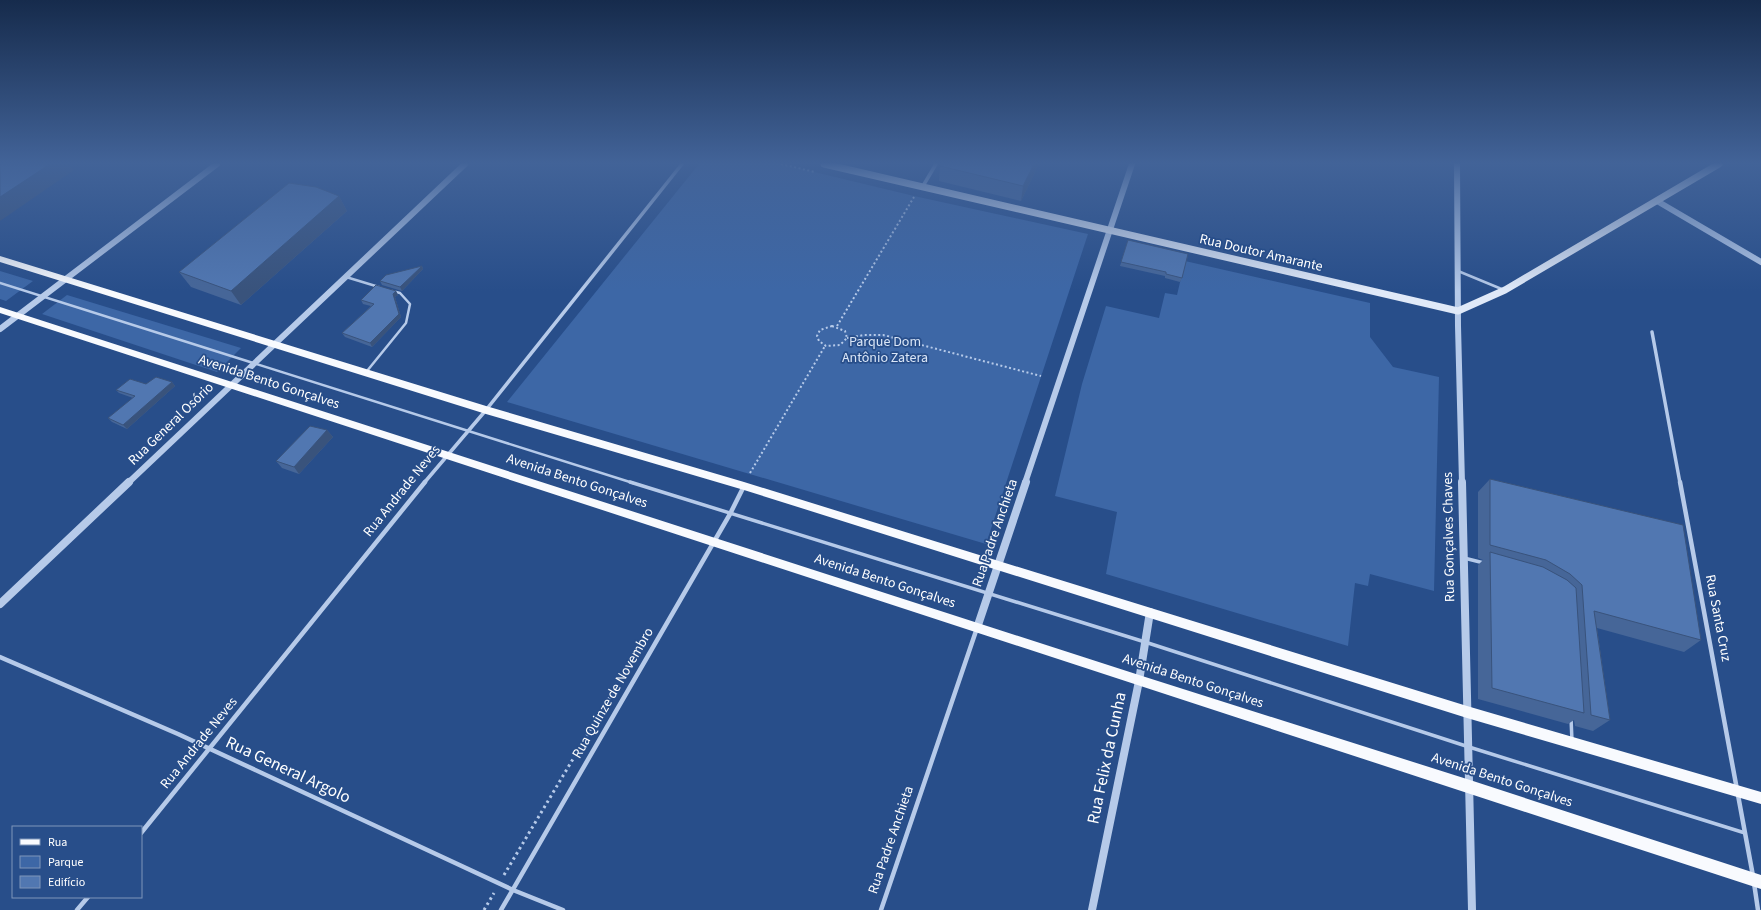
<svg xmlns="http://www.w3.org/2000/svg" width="1761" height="910" font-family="'Source Sans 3',sans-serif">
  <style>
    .green { fill: #3d67a6 }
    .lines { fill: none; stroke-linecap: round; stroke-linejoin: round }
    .path-far1 { stroke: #b6cae9; stroke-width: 2; stroke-dasharray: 2 2.5; stroke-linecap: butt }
    .path { stroke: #b6cae9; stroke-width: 3; stroke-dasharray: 2.5 3.5; stroke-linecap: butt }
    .service-far1 { stroke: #b6cae9; stroke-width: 2.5 }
    .service { stroke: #b6cae9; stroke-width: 3.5 }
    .minor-far1 { stroke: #b6cae9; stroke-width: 3.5 }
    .minor { stroke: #b6cae9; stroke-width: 4.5 }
    .tertiary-far1 { stroke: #b6cae9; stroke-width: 6 }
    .tertiary { stroke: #b6cae9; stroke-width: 8 }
    .secondary { stroke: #e0e9f8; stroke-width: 7 }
    .primary { fill: #f8fafe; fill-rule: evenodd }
    .wall { fill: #466698 }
    .shaded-wall { fill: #39537c }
    .building { fill: #5177b1; stroke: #39537c }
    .labels { text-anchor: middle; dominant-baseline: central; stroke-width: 3.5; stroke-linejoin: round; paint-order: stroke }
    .street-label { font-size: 14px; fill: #fff; stroke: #284e8a }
    .park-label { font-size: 14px; fill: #dae6f7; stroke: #284e8a }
    .near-street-label { font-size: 17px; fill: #fff; stroke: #284e8a }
  </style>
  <rect width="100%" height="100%" fill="#284e8a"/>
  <path class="green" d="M699,164H781L914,196L1088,234L986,544L507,402Z
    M1185,261L1370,303V337L1393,367L1439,377L1434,591L1370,574L1368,586L1355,583L1348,646L1106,574L1117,512L1055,496L1082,384L1106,306L1159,318L1165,293L1177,295Z
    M0,271L33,281L6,301L0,299Z
    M67,295L241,348L217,372L42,314Z"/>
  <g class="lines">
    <path class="path-far1" d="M781,164L815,172
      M832,326L845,331L847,338L840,345L826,346L819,341L817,336L820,330Z
      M837,326L914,197
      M847,338L864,335H883L1041,376
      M750,473L825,346"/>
    <path class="path" d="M504,875L617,685
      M484,910L494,893"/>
    <path class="service-far1" d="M1458,271L1504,290
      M346,277L379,287
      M0,283L633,483
      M367,371L406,323L410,304L400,293L392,291"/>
    <path class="service" d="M630,482L1145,642L1469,747L1745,833
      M1464,558L1484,563
      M1571,718L1572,741"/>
    <path class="minor-far1" d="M923,186L936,164
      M1652,332L1680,483
      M424,483L486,410L682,164"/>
    <path class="minor" d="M1680,482L1753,876
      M0,657L178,734L513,890L563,910
      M141,833L425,482
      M1754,883L1758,910
      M77,910L88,897
      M501,910L730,514L744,486
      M881,910L977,628"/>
    <path class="tertiary-far1" d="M1457,164L1458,326L1462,483
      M1657,201L1761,262
      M0,329L217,164
      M128,483L465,164
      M1025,483L1132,164"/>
    <path class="tertiary" d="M1462,482L1472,910
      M0,604L129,482
      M977,628L1026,482
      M1092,910L1139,681L1150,612"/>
    <path class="secondary" d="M824,164L1458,311L1505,290L1719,164"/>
    <path class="primary" d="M0,256L486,406L744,482L1467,706L1761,792V804L1467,718L744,490L486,414L0,262Z
      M0,307L1139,675L1470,780L1761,875V889L0,313Z"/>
  </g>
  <path class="wall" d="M1039,164L1021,201L939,181L940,166Z
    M339,196L347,211L241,305L191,287L179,272Z
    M1128,240L1182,278L1180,282L1165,278V276L1120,266Z
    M422,266L423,269L402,291L382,285L380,281Z
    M396,291L398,295L395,297L401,317L372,347L345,337L342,333L371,306L363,304L361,300Z
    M172,382L175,386L127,429L112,422L108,418L133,398L119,393L116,390L146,384Z
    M327,430L333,437L299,474L282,468L276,461Z
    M1490,479L1701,640L1684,652L1597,628L1610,720L1593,731L1575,726L1574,720L1568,724L1478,699V565L1483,560L1478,558V492Z"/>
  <path class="shaded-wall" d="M50,164H69L74,170L0,221V197Z
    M1034,164H1039L1021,201L1023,186Z
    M339,196L347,211L241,305L231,291Z
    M422,266L423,269L402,291L400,287Z
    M396,291L398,295L395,297L401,317L372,347L370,343L393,294Z
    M172,382L175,386L127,429L123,425Z
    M327,430L333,437L299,474L294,467Z"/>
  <path class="building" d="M0,164H50L0,197Z
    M941,164H1034L1023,186L940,166Z
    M289,183L316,187L339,196L231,291L179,272Z
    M1128,240L1188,254L1182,278L1166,274V272L1121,262Z
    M422,266L400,287L380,281L386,275Z
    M376,285L396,291L393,294L399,314L370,343L342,333L374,304L361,300Z
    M156,377L172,382L123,425L108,418L135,396L116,390L130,379L146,384Z
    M310,426L327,430L294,467L276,461Z
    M1490,479L1683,525L1701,640L1594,611L1610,720L1591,715L1582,585L1570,574L1546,560L1490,545Z
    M1490,552L1543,567L1567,580L1576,588L1584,713L1492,688Z"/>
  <linearGradient id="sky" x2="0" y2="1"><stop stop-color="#162b4c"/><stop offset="0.56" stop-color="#426398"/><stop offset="1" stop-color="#426398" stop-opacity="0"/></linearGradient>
  <rect width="1761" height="291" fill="url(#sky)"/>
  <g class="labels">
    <g class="street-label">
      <text transform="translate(1261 253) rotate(13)">Rua Doutor Amarante</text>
      <text transform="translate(269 382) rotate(18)">Avenida Bento Gonçalves</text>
      <text transform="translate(171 424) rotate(-44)">Rua General Osório</text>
      <text transform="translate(577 481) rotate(18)">Avenida Bento Gonçalves</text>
      <text transform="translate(402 491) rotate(-51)">Rua Andrade Neves</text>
      <text transform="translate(995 533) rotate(-71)">Rua Padre Anchieta</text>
      <text transform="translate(1449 537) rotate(-91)">Rua Gonçalves Chaves</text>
      <text transform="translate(885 581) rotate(18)">Avenida Bento Gonçalves</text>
      <text transform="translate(1718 618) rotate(79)">Rua Santa Cruz</text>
      <text transform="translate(1193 681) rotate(18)">Avenida Bento Gonçalves</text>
      <text transform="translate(613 693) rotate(-60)">Rua Quinze de Novembro</text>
      <text transform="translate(199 743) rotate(-51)">Rua Andrade Neves</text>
      <text transform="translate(1502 780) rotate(18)">Avenida Bento Gonçalves</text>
      <text transform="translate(891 840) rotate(-71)">Rua Padre Anchieta</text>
    </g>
    <g class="park-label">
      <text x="885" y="342">Parque Dom<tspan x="885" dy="16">Antônio Zatera</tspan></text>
    </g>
    <g class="near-street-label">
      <text transform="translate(1107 758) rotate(-78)">Rua Felix da Cunha</text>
      <text transform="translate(288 770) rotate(25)">Rua General Argolo</text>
    </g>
  </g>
  <rect x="12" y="826" width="130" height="72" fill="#284e8a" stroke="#7e95b9"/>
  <rect x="20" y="839" width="20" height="6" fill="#f8fafe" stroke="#7e95b9"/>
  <text x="48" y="846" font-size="12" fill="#ffffff">Rua</text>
  <rect x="20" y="856" width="20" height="12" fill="#3d67a6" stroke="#7e95b9"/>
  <text x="48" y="866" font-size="12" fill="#ffffff">Parque</text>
  <rect x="20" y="876" width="20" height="12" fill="#5177b1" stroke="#7e95b9"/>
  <text x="48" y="886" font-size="12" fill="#ffffff">Edifício</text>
</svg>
